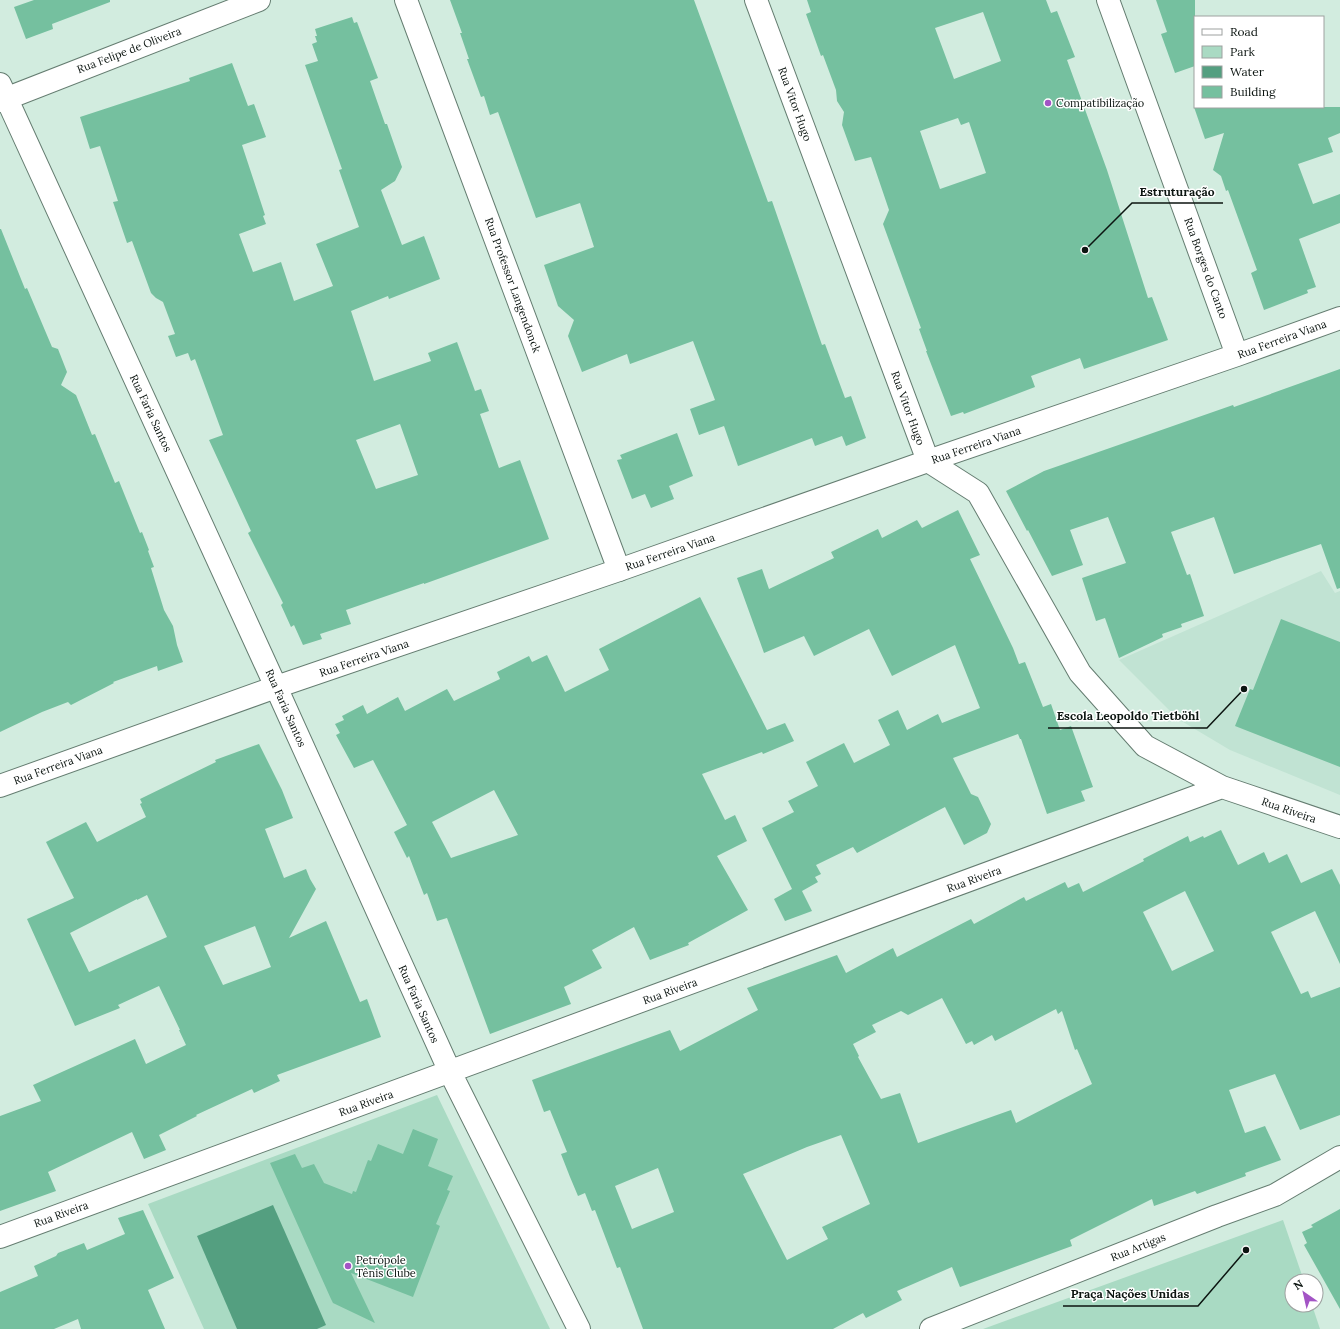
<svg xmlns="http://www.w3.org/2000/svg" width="1340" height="1329" font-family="Lora,serif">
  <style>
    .built { fill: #c1e3d3 }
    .green { fill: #a9dac3 }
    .water { fill: #549f80 }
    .building { fill: #75c09f; fill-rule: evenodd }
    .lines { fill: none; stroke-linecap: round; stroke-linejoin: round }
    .street-casing { stroke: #657d71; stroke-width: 24 }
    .secondary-casing { stroke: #657d71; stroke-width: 24 }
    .street { stroke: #fff; stroke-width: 22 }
    .secondary { stroke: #fff; stroke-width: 22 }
    .poi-dot { fill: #a354c5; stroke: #fff; stroke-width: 1.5 }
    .labels { text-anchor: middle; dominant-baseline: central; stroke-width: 3; stroke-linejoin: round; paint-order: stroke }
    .street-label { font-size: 11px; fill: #0c1511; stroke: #fff }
    .poi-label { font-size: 11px; fill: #0c1511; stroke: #fff; text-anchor: start }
    .leader { fill: none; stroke: #0c1511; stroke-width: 1.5 }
    .callout-dot { fill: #0c1511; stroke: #fff; stroke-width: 1.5 }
    .callout-label { font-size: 12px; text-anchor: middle; font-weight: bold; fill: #0c1511; stroke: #fff; stroke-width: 3; stroke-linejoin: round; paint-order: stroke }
  </style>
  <rect width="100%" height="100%" fill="#d2ecdf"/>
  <path class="built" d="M1321,571L1335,593L1340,591V795L1230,750L1178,719L1119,660Z"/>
  <path class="green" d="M437,1095L550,1329H204L148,1204Z
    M1283,1220L1304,1281H1292V1305H1312L1320,1329H983Z"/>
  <path class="water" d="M273,1205L326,1325L317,1329H237L197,1236Z"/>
  <path class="building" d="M34,0H110V2L52,24L53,29L26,39L14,7Z
    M450,0H694L768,202L772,201L822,345L825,344L845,398L851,396L866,438L846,446L842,436L815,446L812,438L738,466L724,426L699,435L690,409L715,400L693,341L630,364L627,354L582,372L568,336L574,320L558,306L544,265L594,247L580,203L536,218L498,112L490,115L484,96L481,97L467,59H469L460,33H462Z
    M807,0H1046L1051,13L1057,11L1075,57L1067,60L1107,170L1148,298L1152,297L1168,340L1084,369L1080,358L1031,376L1035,387L964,414L963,412L951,416L926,351H927L919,329L921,328L883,224L889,210L871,157L855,161L842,125L844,112L837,101L836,90L823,55L821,56L806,14L811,12ZM983,12L1001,61L954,79L935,28ZM958,118L961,125L969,122L986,173L940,189L920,131Z
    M1156,0H1195V66L1175,73L1161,34L1167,32Z
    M352,17L354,23L357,22L378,78L370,81L385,124H387L402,167L395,181L381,190L402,245L424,236L440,279L389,299L388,296L351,311L374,381L431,361L428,353L457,342L475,391L481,389L489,411L480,414L499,468L520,460L549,539L424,584V583L346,610L351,624L320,634L322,639L303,645L294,625L291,627L281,605L283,603L248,533L251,531L209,440L223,435L195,359L191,361L188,353L176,357L168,336L175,334L163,302L156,298L151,293L132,241L127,243L113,202L118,201L100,146L90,149L80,117L190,81L189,78L232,63L248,106L254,104L266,137L242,145L265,215L263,216L266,224L239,234L253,272L281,262L294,301L333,286L316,244L359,227L339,170L342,169L305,65L318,61L312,44L317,42L315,36H317L315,29ZM400,424L418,475L376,489L356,440Z
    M1194,107H1340V133L1328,138L1333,152L1298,164L1313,204L1340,194V223L1299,239L1316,287L1307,290L1308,293L1264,310L1251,273L1257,270L1228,190L1226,191L1221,176L1213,170L1224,133L1205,139Z
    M0,229H1L25,289L27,288L52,347L58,349L67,372L61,385L76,395L92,435L95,434L115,483L119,481L140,533L142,532L149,550L148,551L154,567L151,568L164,610L173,626L177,645L183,662L158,671L157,666L113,682L114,683L71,705L68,702L42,712L0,732Z
    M1340,369V588L1337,589L1321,544L1234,574L1214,517L1171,532L1187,575L1190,574L1204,616L1181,624L1182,627L1162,634L1163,637L1119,658L1105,618L1096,621L1082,578L1126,563L1108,517L1070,530L1083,565L1052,576L1028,530L1027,531L1006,491L1044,471L1233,405L1234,407Z
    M677,433L693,476L669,486L674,499L651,508L645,494L632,499L617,460L622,459L620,455Z
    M958,510L980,555L970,559L1013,648L1019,664L1025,662L1043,707L1051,704L1060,730L1071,726L1093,787L1081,791L1085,801L1047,814L1021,739H1020L1018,734L953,758L971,794L978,797L991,824L987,833L964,845L945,807L857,853L853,847L816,865L821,874L815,877L818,882L802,891L812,911L785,921L774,899L792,889L762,828L794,812L788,801L818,786L806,762L844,743L854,763L890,745L878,720L898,710L907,730L938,714L942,723L980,708L955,645L892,676L869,629L814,656L804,636L764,653L737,578L762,569L769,589L834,558L831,552L878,529L882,538L917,520L922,528Z
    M700,597L767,730L785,723L794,741L763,754L762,752L702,774L725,820L735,815L747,841L717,856L748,910L688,943L689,945L650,960L634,927L592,950L602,968L564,987L571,1004L490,1034L447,918L437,921L427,893L424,895L409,856L407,858L394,832L407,825L373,760L354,768L336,735L340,733L335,724L344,720L342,716L363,705L367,714L398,697L405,711L447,689L454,701L500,679L497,672L529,656L532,662L547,655L565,692L609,670L599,649ZM494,790L518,835L451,858L432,822Z
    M1281,619L1340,642V767L1235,726L1250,689L1253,690Z
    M259,744L282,790L293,818L265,829L284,878L306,869L310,879L316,889L289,938L326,921L360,1002L367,999L381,1037L277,1075L280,1081L254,1093L252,1089L196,1115L197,1116L159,1135L166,1150L144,1159L132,1132L48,1172L56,1191L0,1211V1116L41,1101L33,1085L135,1039L146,1064L186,1045L179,1030H180L159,986L118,1005L120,1008L75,1026L27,919L74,898L46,842L86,822L97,842L146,817L140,804L142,803L140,799L216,762L215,760ZM147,895L167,937L89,972L70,933L137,899V900ZM255,926L271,967L223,985L204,946Z
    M1221,830L1238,865L1264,852L1269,863L1287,854L1301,883L1332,869L1340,885V964L1315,911L1271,932L1301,994L1308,991L1311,998L1340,987V1115L1300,1130L1275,1074L1229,1090L1245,1133L1265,1126L1281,1160L1245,1173L1246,1176L1197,1194L1195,1191L1154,1206L1152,1199L1070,1240L1072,1246L960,1287L952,1267L897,1291L902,1300L866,1318L863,1313L833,1329H643L620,1267L617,1268L595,1210L592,1211L585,1193L578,1196L570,1177L561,1154L567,1152L550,1110L544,1112L532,1080L670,1030L680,1051L758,1010L747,988L837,955L846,973L893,948L897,957L971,919L974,924L1024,897L1026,901L1065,882L1068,888L1079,883L1083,892L1144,861L1143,859L1188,836L1190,842L1203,836L1204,838ZM1185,891L1214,951L1172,971L1143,912ZM942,998L966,1044L972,1041L974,1045L992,1035L995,1041L1056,1009L1058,1014L1062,1011L1075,1050L1077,1049L1092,1084L1016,1123L1011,1110L918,1143L900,1093L881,1099L858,1057L859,1056L853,1044L876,1032L872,1025L901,1011L908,1015ZM841,1135L870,1204L822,1227L828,1239L787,1260L743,1174L807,1147ZM658,1168L674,1212L632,1229L615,1186Z
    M413,1129L438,1139L428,1166L453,1176L447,1190L450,1191L436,1224L440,1226L413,1297L351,1273L375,1323L333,1303L331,1299L270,1163L295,1154L302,1168L314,1164L324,1183L352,1194L353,1191L356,1192L368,1160L371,1161L378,1144L403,1154Z
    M1340,1209V1309L1304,1245L1307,1243L1302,1232L1313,1227L1311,1225Z
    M143,1210L174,1278L148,1290L165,1329H81L78,1319L54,1329H0V1292L38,1276L34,1266L56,1256L58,1253L84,1243L87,1250L125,1234L118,1218Z"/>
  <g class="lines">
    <g class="street-casing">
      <path id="street" d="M406,0L619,570
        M756,0L928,461L978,493L1080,673L1145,746L1222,787L1340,827
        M0,84L276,687L450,1072L579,1329
        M0,1237L1222,787
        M931,1329L1217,1216L1275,1195L1340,1157"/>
    </g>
    <g class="secondary-casing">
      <path id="secondary" d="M1108,0L1237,355
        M0,101L259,0
        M0,786L276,687L619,570L928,461L1237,355L1340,318"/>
    </g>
    <use href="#street" class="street"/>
    <use href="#secondary" class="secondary"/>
  </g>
  <g class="poi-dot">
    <circle cx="1048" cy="103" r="4"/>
    <circle cx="348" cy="1266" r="4"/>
  </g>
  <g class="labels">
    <g class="street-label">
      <text transform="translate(129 50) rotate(-21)">Rua Felipe de Oliveira</text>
      <text transform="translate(795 104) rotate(70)">Rua Vitor Hugo</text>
      <text transform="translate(1206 268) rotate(70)">Rua Borges do Canto</text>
      <text transform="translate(513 285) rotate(70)">Rua Professor Langendonck</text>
      <text transform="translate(1282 339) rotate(-20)">Rua Ferreira Viana</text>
      <text transform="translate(908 408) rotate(70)">Rua Vitor Hugo</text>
      <text transform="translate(151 413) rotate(65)">Rua Faria Santos</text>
      <text transform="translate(976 445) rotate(-19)">Rua Ferreira Viana</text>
      <text transform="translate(670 552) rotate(-19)">Rua Ferreira Viana</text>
      <text transform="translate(364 658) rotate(-19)">Rua Ferreira Viana</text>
      <text transform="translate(286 708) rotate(66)">Rua Faria Santos</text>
      <text transform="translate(58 765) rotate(-20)">Rua Ferreira Viana</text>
      <text transform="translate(1289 810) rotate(19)">Rua Riveira</text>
      <text transform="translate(974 879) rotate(-20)">Rua Riveira</text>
      <text transform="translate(670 991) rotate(-20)">Rua Riveira</text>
      <text transform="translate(419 1004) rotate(66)">Rua Faria Santos</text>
      <text transform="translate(366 1103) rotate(-20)">Rua Riveira</text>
      <text transform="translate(61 1214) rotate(-20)">Rua Riveira</text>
      <text transform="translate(1138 1247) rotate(-22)">Rua Artigas</text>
    </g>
    <g class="poi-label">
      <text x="1056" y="103">Compatibilização</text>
      <text x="356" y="1260">Petrópole<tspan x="356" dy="13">Tênis Clube</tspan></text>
    </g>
  </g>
  <path class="leader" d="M1085 250L1132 203H1223M1244 689L1207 728H1048M1246 1250L1198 1306H1063"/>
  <g class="callout-dot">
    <circle cx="1085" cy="250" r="4"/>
    <circle cx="1244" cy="689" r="4"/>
    <circle cx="1246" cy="1250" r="4"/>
  </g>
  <g class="callout-label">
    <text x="1177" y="196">Estruturação</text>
    <text x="1128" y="720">Escola Leopoldo Tietböhl</text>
    <text x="1130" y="1298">Praça Nações Unidas</text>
  </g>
  <rect x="1194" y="16" width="130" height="92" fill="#ffffff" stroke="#9ea1a0"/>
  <rect x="1202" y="29" width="20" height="6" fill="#ffffff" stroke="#9ea1a0"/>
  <text x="1230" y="36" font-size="12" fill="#0c1511">Road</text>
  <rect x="1202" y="46" width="20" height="12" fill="#a9dac3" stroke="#9ea1a0"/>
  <text x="1230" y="56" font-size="12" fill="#0c1511">Park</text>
  <rect x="1202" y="66" width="20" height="12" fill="#549f80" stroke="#9ea1a0"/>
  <text x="1230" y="76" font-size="12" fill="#0c1511">Water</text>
  <rect x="1202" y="86" width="20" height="12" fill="#75c09f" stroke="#9ea1a0"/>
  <text x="1230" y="96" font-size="12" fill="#0c1511">Building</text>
  <g transform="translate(1304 1293) rotate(326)"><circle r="19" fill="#ffffff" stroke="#9ea1a0"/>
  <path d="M0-3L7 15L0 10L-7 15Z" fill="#a354c5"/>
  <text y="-6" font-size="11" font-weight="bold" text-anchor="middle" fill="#0c1511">N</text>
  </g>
</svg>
